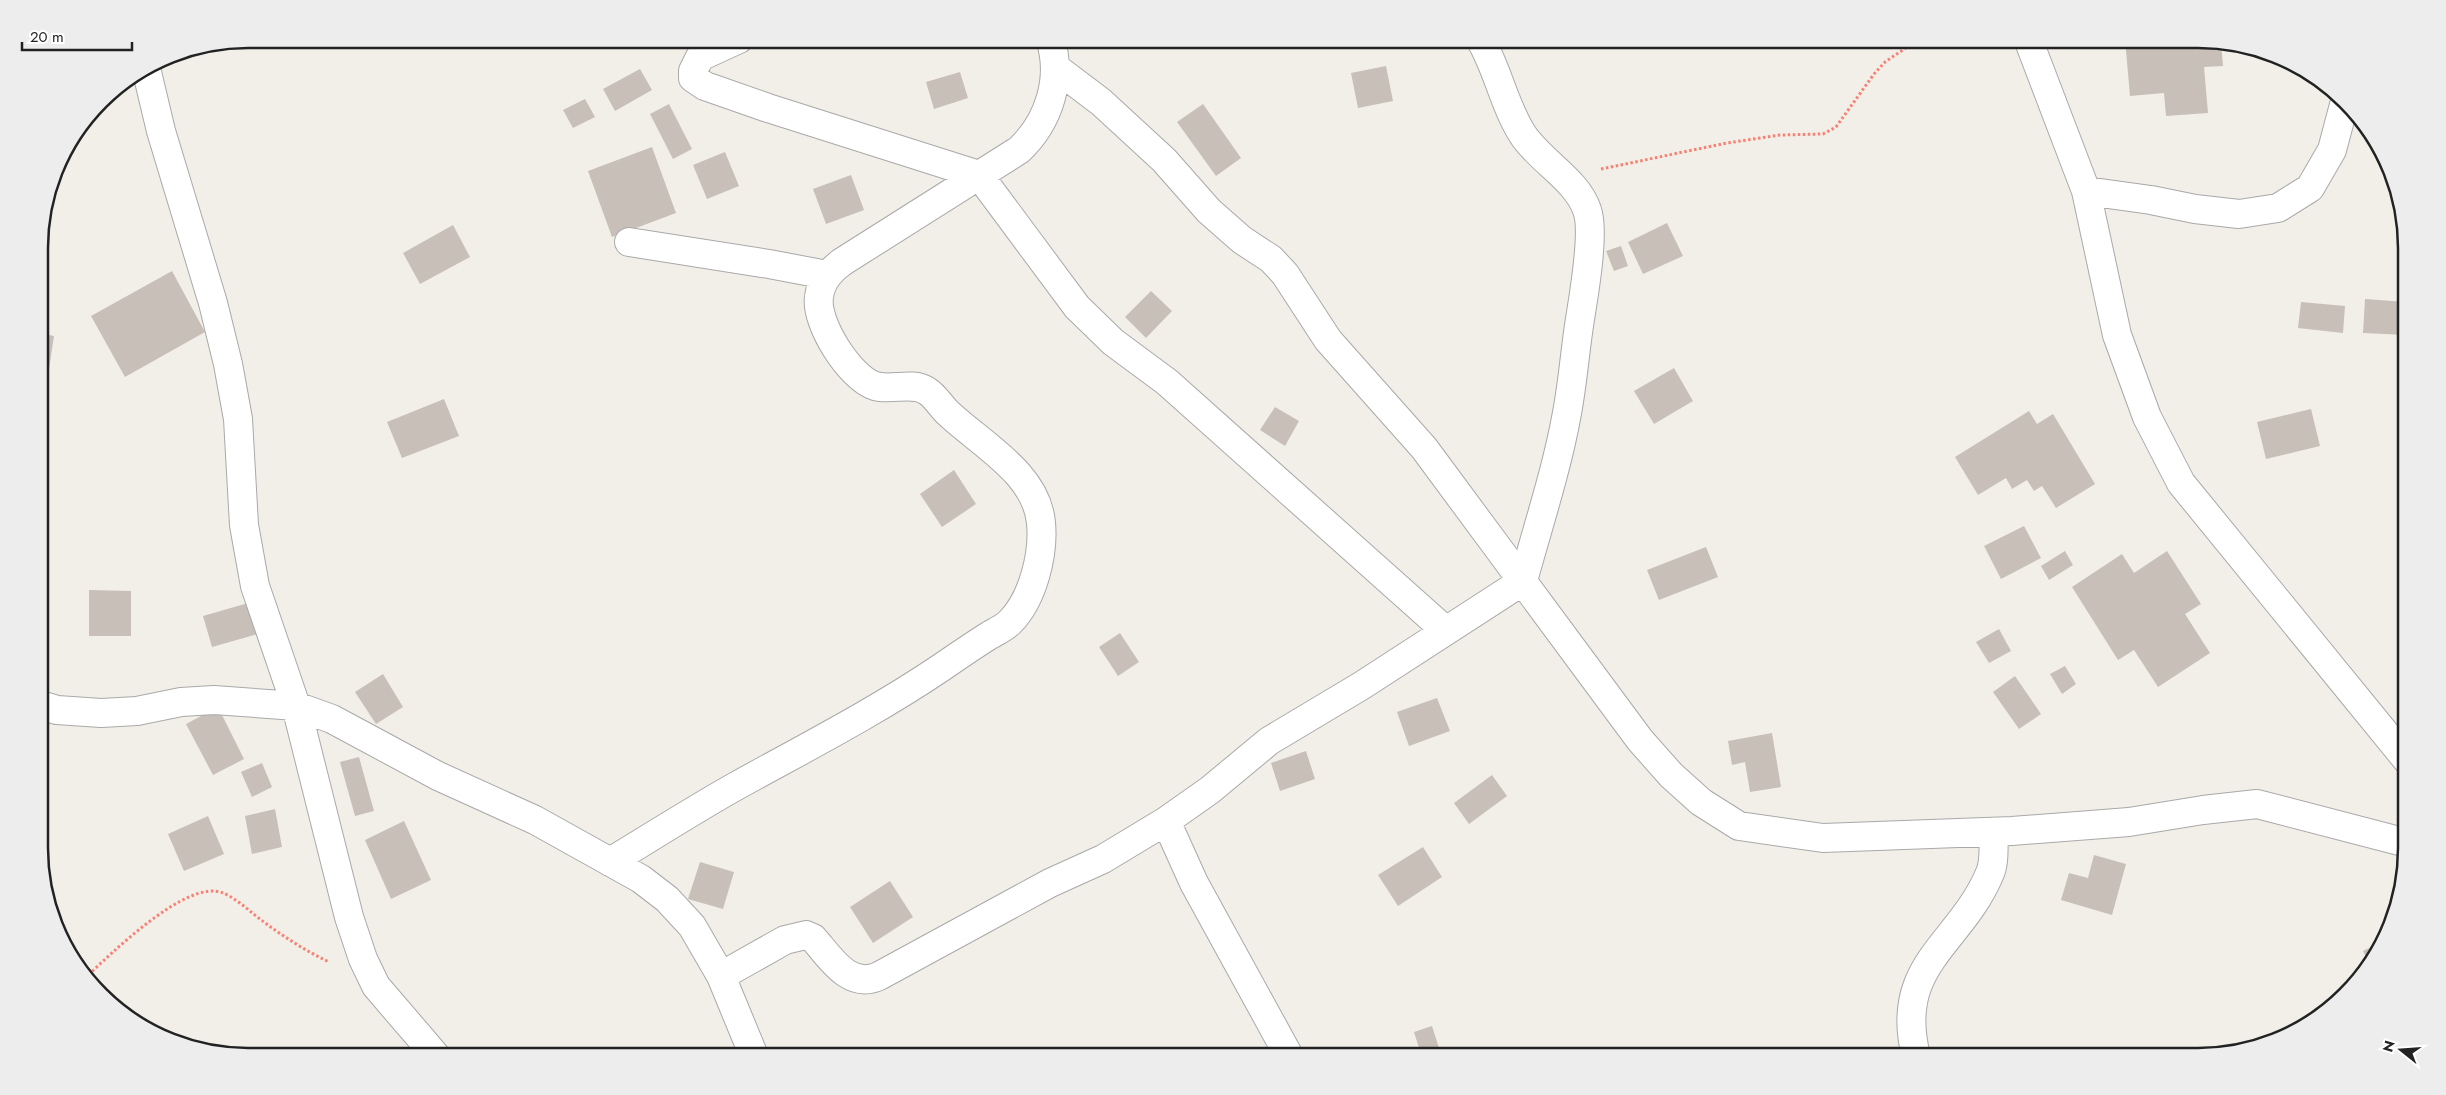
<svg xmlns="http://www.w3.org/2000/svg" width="2446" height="1095" font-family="Jost,sans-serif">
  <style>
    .building { fill: #c7bfb8 }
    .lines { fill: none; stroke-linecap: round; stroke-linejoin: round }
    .street-casing { stroke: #a9a9a9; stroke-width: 30 }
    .path { stroke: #fa8072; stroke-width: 3; stroke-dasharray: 2.5 2.5; stroke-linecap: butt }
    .street { stroke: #fff; stroke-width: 28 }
    .rim { fill: none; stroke: #222; stroke-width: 2.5 }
  </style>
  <rect width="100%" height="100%" fill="#f2efe9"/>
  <path class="building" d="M2125,39H2198L2221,43L2223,66L2204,67L2208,113L2166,116L2164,93L2130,96Z
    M1386,66L1393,101L1358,108L1351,73Z
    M640,69L652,90L615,111L603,89Z
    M960,72L968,98L934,109L926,82Z
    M585,99L595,117L573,128L563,110Z
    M669,104L692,149L673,159L650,114Z
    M1203,104L1241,158L1216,176L1177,122Z
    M652,147L676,213L612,237L588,171Z
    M725,152L739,186L707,199L693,165Z
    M851,175L864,210L826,224L813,189Z
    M1667,223L1683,256L1643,274L1628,242Z
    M453,225L470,257L420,284L403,253Z
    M1621,246L1628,266L1614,271L1606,251Z
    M172,271L205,332L125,377L91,316Z
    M1151,291L1172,311L1146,338L1125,317Z
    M2365,299L2406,302V335L2363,333Z
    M2301,302L2345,306L2343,333L2298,328Z
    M39,333L54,336L49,369L40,367Z
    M1674,368L1693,401L1654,424L1634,391Z
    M444,399L459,436L402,458L387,422Z
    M1275,407L1299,421L1285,446L1260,430Z
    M2311,409L2320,446L2266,459L2257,422Z
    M2029,411L2037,424L2053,414L2095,484L2056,508L2042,486L2034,491L2027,480L2012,489L2006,478L1978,495L1955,457Z
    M954,470L976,504L942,527L920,494Z
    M2024,526L2041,558L2001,579L1984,546Z
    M1706,547L1718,577L1659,600L1647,570Z
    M2065,551L2073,565L2049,580L2041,566Z
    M2167,551L2201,604L2185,614L2210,653L2158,687L2134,650L2118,660L2072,587L2122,554L2134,573Z
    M89,590L131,591V636H89Z
    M259,600L268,631L212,647L203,616Z
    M1999,629L2011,651L1989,663L1976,642Z
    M1120,633L1139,662L1118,676L1099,647Z
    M2065,666L2076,684L2062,694L2050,674Z
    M383,674L403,707L376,724L355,692Z
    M2015,676L2041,714L2019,729L1993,692Z
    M1437,698L1450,731L1409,746L1397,712Z
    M218,707L244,759L213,775L186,724Z
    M1772,733L1781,787L1750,792L1745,762L1732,765L1728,741Z
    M1306,751L1315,779L1280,791L1271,763Z
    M359,757L374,811L355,816L340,762Z
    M262,763L272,787L252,797L241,772Z
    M1492,775L1507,796L1469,824L1454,803Z
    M275,809L282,847L252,854L245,816Z
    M208,816L224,854L184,871L168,834Z
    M404,821L431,880L391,899L365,840Z
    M1423,847L1442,877L1398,906L1378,875Z
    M2094,855L2126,864L2112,915L2061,900L2069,873L2088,878Z
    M700,862L734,872L723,909L688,899Z
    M890,881L913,917L873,943L850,907Z
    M2383,941L2369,963L2363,951Z
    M1432,1026L1439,1048L1421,1054L1414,1032Z"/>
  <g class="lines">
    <g class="street-casing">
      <path id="street" d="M739,39L700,57L693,71V78L705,86L768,108L979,175L1077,307L1113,342L1167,382L1446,631
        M2028,39L2086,191L2117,335L2147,417L2181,483L2407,760
        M146,68L161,131L213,303L228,364L238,419L244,525L255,586L296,706L349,917L363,959L376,986L436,1056
        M1056,68L1101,102L1164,160L1209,211L1242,240L1271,259L1285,274L1328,340L1424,448L1640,740L1671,775L1701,802L1739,826L1823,838L2012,831L2129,822L2203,810L2257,804L2407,843
        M2086,191L2151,200L2195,209L2239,214L2278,208L2310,188L2332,150L2345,101
        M629,242L769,264L827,275
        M40,705L57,710L101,713L137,711L181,702L214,700L296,706L332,719L438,776L535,820L641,879L667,899L692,926L721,976L754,1056
        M1166,821L1194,883L1289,1056
        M610,862C653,836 695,809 738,785C807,747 877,711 942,667C958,656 974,645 990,635C997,631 1004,628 1010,622C1033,599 1044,554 1041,523C1037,473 979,443 947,412C940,405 935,396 927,391C912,381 892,391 875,386C850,378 815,323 819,297C821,281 830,271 842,262L1019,150C1049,122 1063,78 1050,39
        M721,976L785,940L806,935L813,938C830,957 849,990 879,976L1050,883L1103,859L1166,821L1210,790L1269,741L1361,686L1523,581C1538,526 1557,469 1567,413C1573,381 1575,350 1580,319C1584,294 1595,231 1587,210C1577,180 1540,161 1523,135C1504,106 1498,69 1480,39
        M1916,1056C1893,964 1960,945 1990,873C1995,862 1993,844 1994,832"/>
    </g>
    <path class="path" d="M1601,169L1727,143L1780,135L1823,134L1836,127L1874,74L1885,62L1919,39
      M85,978C111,954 187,878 223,893C238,899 251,913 264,922C284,937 306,951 329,962"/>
    <use href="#street" class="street"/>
  </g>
  <path d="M0 0H2446V1095H0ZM248 48H2198A200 200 0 0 1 2398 248V848A200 200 0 0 1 2198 1048H248A200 200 0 0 1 48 848V248A200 200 0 0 1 248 48Z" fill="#ededed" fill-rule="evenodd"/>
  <path class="rim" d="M248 48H2198A200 200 0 0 1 2398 248V848A200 200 0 0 1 2198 1048H248A200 200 0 0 1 48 848V248A200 200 0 0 1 248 48Z"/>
  <g transform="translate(2401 1050) rotate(287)" stroke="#ffffff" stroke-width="4" paint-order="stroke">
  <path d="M0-4L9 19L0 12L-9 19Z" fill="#222222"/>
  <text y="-8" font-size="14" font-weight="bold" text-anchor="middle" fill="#222222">N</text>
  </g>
  <path d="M22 42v8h110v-8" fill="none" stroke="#222222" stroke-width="2.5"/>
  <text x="30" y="42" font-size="15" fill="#222222" stroke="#ffffff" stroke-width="4" paint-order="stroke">20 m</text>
</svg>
